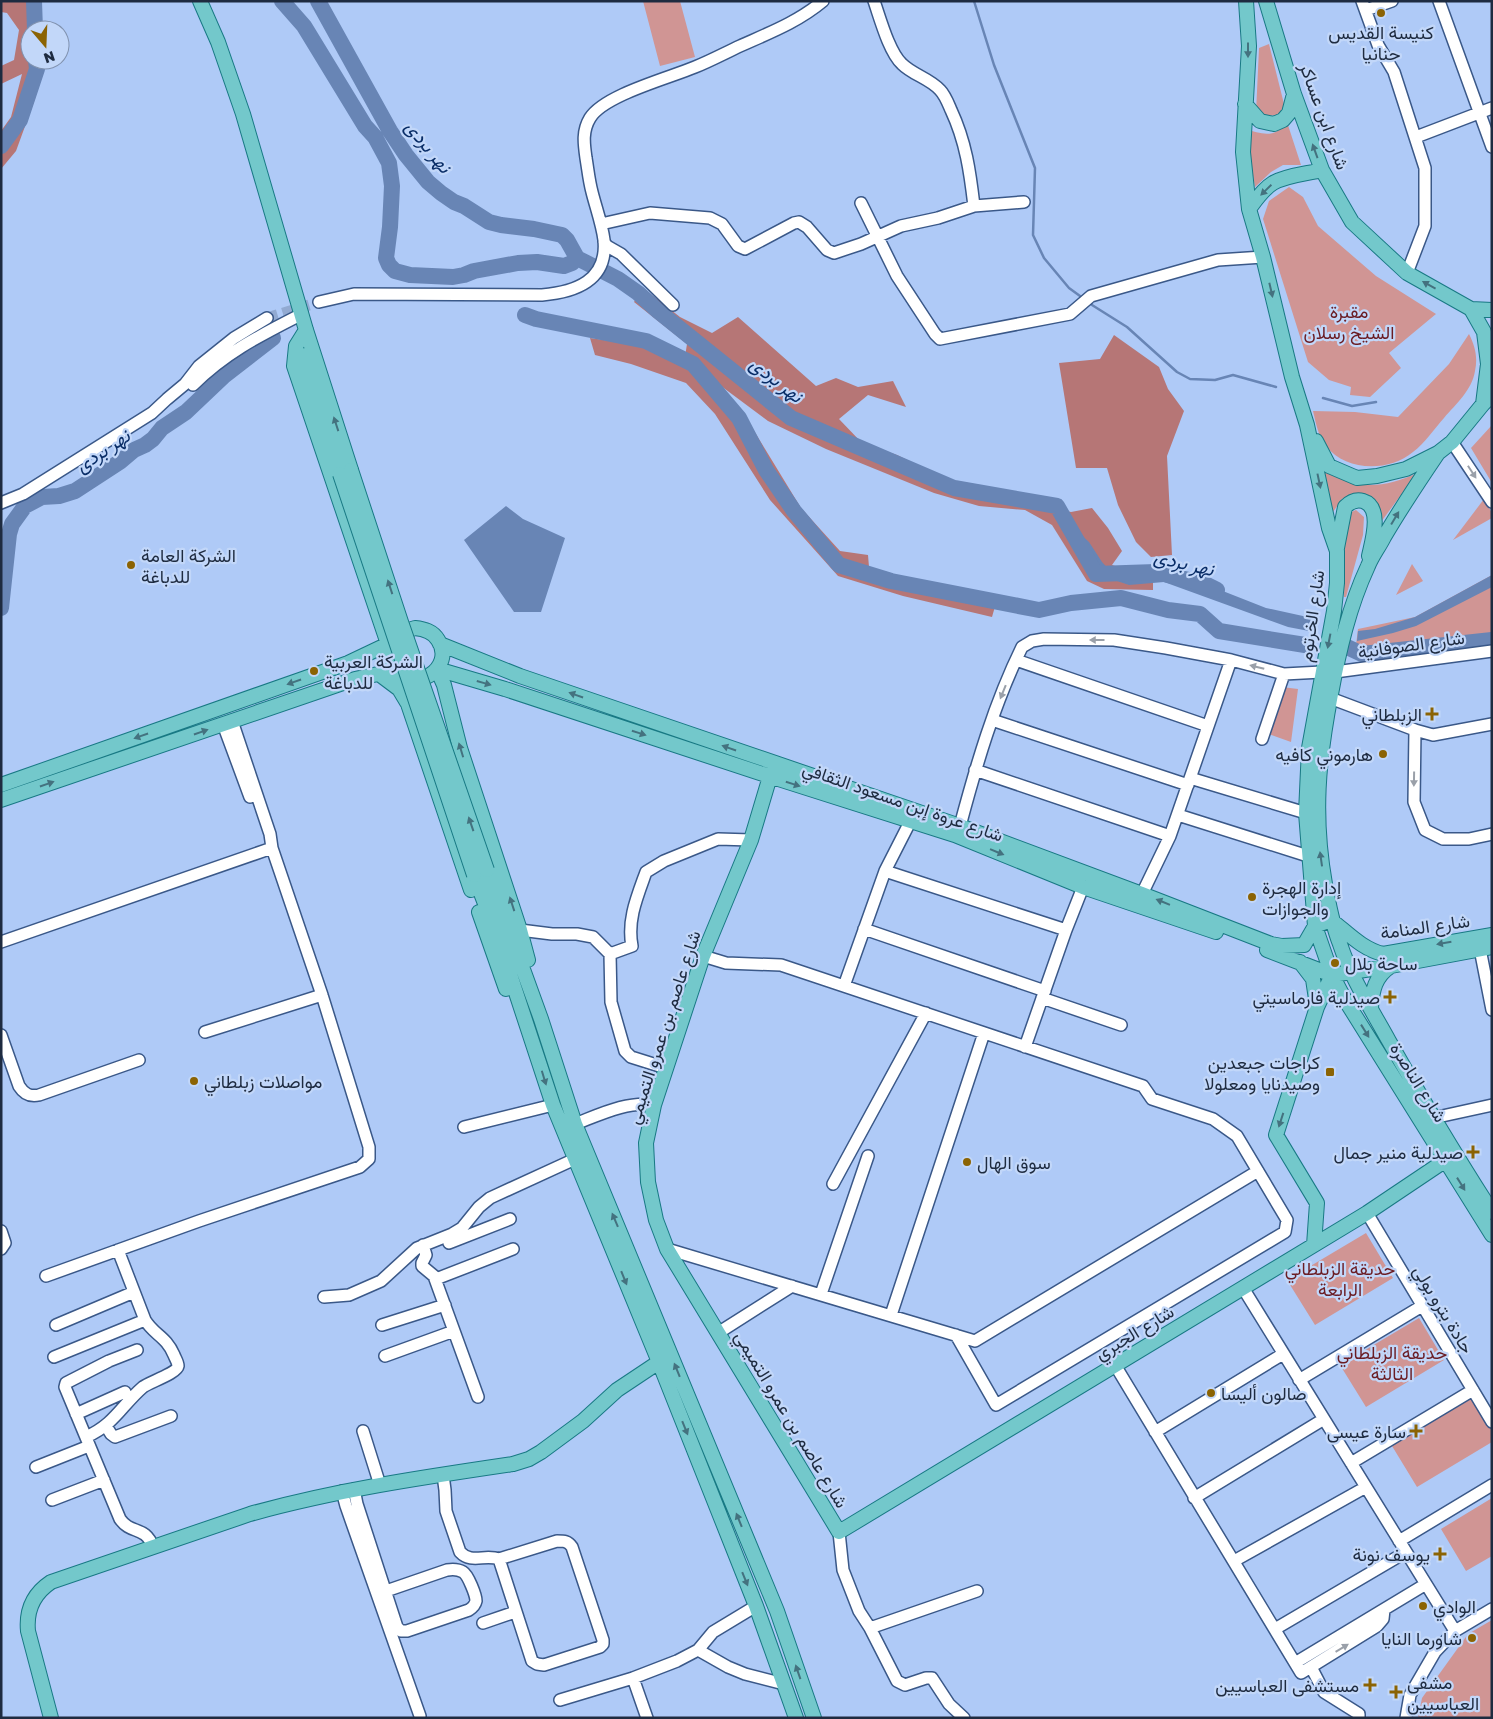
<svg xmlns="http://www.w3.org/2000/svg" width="1493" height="1719" font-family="'Golos Text',Vazirmatn,sans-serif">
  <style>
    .green { fill: #d09594 }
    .forest { fill: #b67676 }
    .water { fill: #6885b5 }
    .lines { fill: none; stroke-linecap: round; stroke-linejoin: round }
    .stream { stroke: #6885b5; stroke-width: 2.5 }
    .river { stroke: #6885b5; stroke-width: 16 }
    .minor-tunnel { stroke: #92aad2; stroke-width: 11; stroke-dasharray: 11 5.5; stroke-linecap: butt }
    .minor-casing { stroke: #3a5888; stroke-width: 14 }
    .major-casing { stroke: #187984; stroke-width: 16 }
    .minor { stroke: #fff; stroke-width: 11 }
    .major { stroke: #73c8cb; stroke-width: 14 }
    .major-bridge-casing { stroke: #187984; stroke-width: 16; stroke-linecap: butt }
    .major-bridge { stroke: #73c8cb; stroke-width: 14 }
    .oneway { fill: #44727f }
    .oneway2 { fill: #9aa0a9 }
    .poi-dot { fill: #8b6303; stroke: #c2d7f9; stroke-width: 2 }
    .labels { text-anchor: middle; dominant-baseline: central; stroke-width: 4.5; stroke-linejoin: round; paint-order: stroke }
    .poi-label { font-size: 18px; fill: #1e2b40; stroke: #c2d7f9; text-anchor: start }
    .street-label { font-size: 18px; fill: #1e2b40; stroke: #c2d7f9 }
    .park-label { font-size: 18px; fill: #6a1c23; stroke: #c2d7f9 }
    .water-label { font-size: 19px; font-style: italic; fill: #092d67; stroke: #c2d7f9 }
  </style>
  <rect width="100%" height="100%" fill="#afcaf7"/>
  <path class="green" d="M643,1H680L695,57L660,66Z
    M1269,44L1285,108L1278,115L1265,116L1256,113L1259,48Z
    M1287,122L1301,165H1283L1271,172L1255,187L1245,129C1262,134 1275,139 1287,122Z
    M1289,187L1303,197L1318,226L1376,276L1436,314L1389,353L1401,368L1370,397L1350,395L1351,387L1329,380L1308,362L1263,219L1269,201Z
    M1469,334C1475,346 1478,357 1475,371C1472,390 1456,404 1444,418C1434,429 1425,443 1413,452C1389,472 1346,472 1326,446C1318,436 1316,423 1313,411L1355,412L1398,417L1449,364Z
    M1492,425V483L1471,448Z
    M1321,463C1346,492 1384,489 1417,473L1381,522L1378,511L1355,494L1342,499L1333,512Z
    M1484,499L1492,513V518L1453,540Z
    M1356,510L1364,517L1363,535L1346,597H1344L1345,524L1349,513Z
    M1412,564L1423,581L1396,595Z
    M1492,575V636L1355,653L1358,629L1415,617Z
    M1282,687L1298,689L1291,742L1266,733Z
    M1366,1233L1393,1278L1315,1325L1287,1280Z
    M1419,1318L1444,1360L1366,1407L1340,1365Z
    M1472,1398L1492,1431V1442L1417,1487L1392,1446Z
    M1492,1498V1556L1466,1571L1441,1529Z
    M1492,1620V1718H1418L1422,1698L1468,1634Z"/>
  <path class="forest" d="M1,1H38L40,30H30V60H40L35,99L16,151L1,169V131L11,117L22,74L1,84V66L14,60L19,30L7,13L1,12Z
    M643,288L680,317L712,333L738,317L816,386L836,378L858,387L893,381L906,407L868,395L839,419L862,443L897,455L946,479L990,487L1046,507L1071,512L1092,508L1108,528L1122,551L1112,565L1153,578V590L1104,589L1087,581L1052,525L1025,510L979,506L934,493L826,449L768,421L721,386L745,416L801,508L840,551L868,555L869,567L896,577L998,596L992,617L903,596L838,576L770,500L715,414L686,383L631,364L595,355L590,338L638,345L684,363L687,344L634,302Z
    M1114,335L1159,367L1168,389L1184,411L1167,456L1172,555L1151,557L1136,542L1118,505L1107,468H1076L1059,363L1100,359Z"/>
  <path class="water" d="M506,506L523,519L565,538L541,612H514L464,540Z
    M1064,519L1089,542L1102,562L1112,573L1156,572L1205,584L1266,608L1312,618L1309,631L1288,627L1164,582L1129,585L1096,574Z
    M1492,575V587L1416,626L1393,633L1357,641L1358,631L1375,629L1415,617Z
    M1492,640V645L1378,656L1362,654Z"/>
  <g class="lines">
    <path class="stream" d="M974,1L994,65L1035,168L1033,235L1044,258L1069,288L1080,296
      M1092,305L1127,327L1177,372L1190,379L1215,380L1233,375L1276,387
      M1323,398L1352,406L1376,402"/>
    <path class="river" d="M34,1L35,30
      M282,1L304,26L365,126L375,137L389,163L392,186L390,227L386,258L389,265L395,271L410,275L453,277L464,275L474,271L518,263L537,262L564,266L572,263L577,258
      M318,1L390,131L406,155L428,182L441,193L454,202L464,206L489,222L501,225L534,229L562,235L567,240L577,258L618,279L638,293L658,311L791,418L954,488L1057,506L1096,574L1156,572L1205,584L1217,590
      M1,146L20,120L37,69L36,60
      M525,315L536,319L646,341L693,364L739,418L766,470L794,511L839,565L891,581L1039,610L1071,603L1121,598L1168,610L1200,614L1219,631L1305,645
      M1,608L9,534L12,524L25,506L42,497L59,496L75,491L121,461L134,450L145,445L153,439L162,428L186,412L224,376L273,338
      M1347,647L1362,654L1492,640"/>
    <path class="minor-tunnel" d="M267,318L319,302"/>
    <g class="minor-casing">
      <path id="minor" d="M874,1C880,18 889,52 902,64C913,75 929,78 940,90C945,95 948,103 951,110C966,142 970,172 974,206
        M1362,1L1378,45L1394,72L1425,168V226L1407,273
        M1439,1L1492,147
        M1366,10L1392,1
        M1416,137L1492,108
        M861,203L897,276L935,334L940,339L1070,314L1091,296L1218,260L1263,257
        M601,224L650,213L710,218L722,224L738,246L745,249L794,223L799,222L807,227L827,250L834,253L861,244L901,226L938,218L974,206L1024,202
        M604,242L607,246L621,254L673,305
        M319,302L354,294L542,295C575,292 608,281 604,240C602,224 596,208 592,192C589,181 588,170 586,158C584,144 582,131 590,118C604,95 669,78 695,67C710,61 725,53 740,46C769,33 798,22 823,1
        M193,385C226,352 261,335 302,314
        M1452,442L1492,502
        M1,503L23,494L152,413L167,399L185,384L199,366L234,338L267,318
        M1016,660L1208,726
        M1335,672L1492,651
        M1330,698L1415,730L1433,735L1492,724
        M992,720L1188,785
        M223,724L250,797
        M1415,730L1414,802L1425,830L1443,839H1469L1492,834
        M1262,739L1284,674
        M975,770L1170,836
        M1190,778L1306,813
        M1178,815L1308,856
        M960,826C976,766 994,704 1022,647L1032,641L1044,639L1114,640L1166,648L1231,660L1284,674L1322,672
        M885,871L1066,930
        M1142,894L1170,836L1231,660
        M864,929L1045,991
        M520,930L552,934H577L593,937L610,954L632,946C627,920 637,897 646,872L664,861L718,839L751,840
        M1,942L272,848
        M1480,949L1492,1010
        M610,954L611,1002L625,1051L631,1057L666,1068
        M703,956L726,963L781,965L1143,1086L1152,1099L1213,1119L1237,1136L1287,1220L1285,1232L996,1405L956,1335
        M844,986L885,871L911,820
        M1042,998L1121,1025
        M205,1032L322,995
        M1,1035L19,1086C24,1094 30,1097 39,1095L139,1060
        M1025,1047L1066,930L1083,887
        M1433,1118L1492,1105
        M575,1124C601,1114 627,1101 654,1105
        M464,1127L553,1105
        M833,1184L926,1013
        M1367,1213L1492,1422
        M1,1231L5,1243L1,1249
        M449,1243L510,1219
        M423,1245L426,1255L422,1263V1266L434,1276L478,1397
        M667,1249L975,1341L1258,1171
        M46,1276L199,1221L360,1167L369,1159V1147L322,995L272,848L270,834L232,721
        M436,1279L513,1249
        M1243,1288L1455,1631
        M821,1294L868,1156
        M324,1297L349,1295L381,1281L417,1248L452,1234L462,1228L479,1207L490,1198L575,1159
        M891,1315L984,1033
        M56,1325L134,1292
        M382,1325L445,1305
        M718,1333L792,1286
        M137,1350L109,1361L66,1383L65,1387L120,1519C131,1535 145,1525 153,1547
        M385,1356L454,1331
        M54,1357L145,1320
        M1115,1365L1301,1673L1377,1626L1383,1619L1384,1610
        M1299,1380L1422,1306
        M76,1414L125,1392
        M106,1426L111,1434L115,1437L171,1416
        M363,1431L380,1485
        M1155,1432L1283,1354
        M86,1437C115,1424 121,1406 143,1387C150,1382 177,1373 178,1366C178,1362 175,1358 174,1355C166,1336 154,1335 145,1320L118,1250
        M1351,1463L1473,1390
        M36,1467L89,1446
        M443,1475L445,1490L446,1511L460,1552C471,1564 485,1554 499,1559L557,1541C564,1541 568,1541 572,1547L603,1640V1644L600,1647L544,1665L537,1664L532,1661L499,1559
        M354,1489L357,1504L397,1627L401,1631H407L469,1610C472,1608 475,1606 476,1601C476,1595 468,1575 463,1572C458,1569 453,1569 447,1570L386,1591
        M342,1491L346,1506L420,1716
        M1194,1498L1324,1419
        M52,1500L104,1480
        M839,1532L843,1570L859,1611L870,1628L897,1681L905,1685L926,1678H932L949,1704L964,1718
        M1399,1541L1492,1485
        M1234,1561L1366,1487
        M483,1623L515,1612
        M870,1628L977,1591
        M1275,1629L1406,1552
        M698,1650L728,1667L745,1674L784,1684
        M1295,1663L1426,1584
        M1311,1667L1324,1692L1359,1714V1718
        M633,1678L647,1718
        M560,1700L633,1678L677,1661L698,1650L713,1632L756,1606
        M1406,1718L1410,1695L1435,1652L1455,1631L1492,1609"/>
    </g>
    <g class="major-casing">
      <path id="major" d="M200,1L218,42L243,114L306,330L351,470
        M1246,1L1249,46L1243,152L1249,209L1263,257L1292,377L1307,425L1329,528L1337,551V583L1334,611L1309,748L1306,813L1315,926L1332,975L1344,998L1492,1235
        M1266,1L1294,94L1322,170L1352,222L1407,273L1471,309L1492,310
        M1245,104L1260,121L1274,124L1283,120L1289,113L1294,94
        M1249,209C1255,201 1263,189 1273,183C1287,175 1306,174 1322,170
        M1471,309L1484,332L1488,364L1483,404
        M302,355L304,369L340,474
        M1316,441L1329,466L1357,478L1377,476L1406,469L1438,453L1452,442L1483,404L1492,395
        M1438,453C1419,481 1401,508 1384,537C1379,547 1372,556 1368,566C1349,607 1339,650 1331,694C1318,761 1313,816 1325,884C1329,905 1332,924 1340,944C1351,978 1372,1010 1389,1041C1422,1099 1456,1156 1492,1212
        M1337,548L1345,507C1350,502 1356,499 1363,501C1383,507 1372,542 1369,556
        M415,628C424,629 433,631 438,640C457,668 411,697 394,667C390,660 390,652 388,644L403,632Z
        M440,644L520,676L960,826L1142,894L1271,944L1282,946L1304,945L1315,926L1331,920C1348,933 1362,949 1383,954L1492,935
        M437,669L505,689L769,776L955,835L1083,887L1216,932
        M437,669L444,685L460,748L520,930L528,960
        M379,674L399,689L408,704L471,890
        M774,763L751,840L703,956L654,1105L646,1143L648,1182L656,1220L667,1249L839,1532L1367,1213L1446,1160
        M1,785L348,663L388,644L294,366L296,346L306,330
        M1,800L355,679L378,674L403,676
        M487,870L541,1019L575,1124L777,1611L814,1718
        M474,875L496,932L553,1105L659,1362L756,1606L796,1718
        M479,912L506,989
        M1267,950L1332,975L1391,966L1492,947
        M1300,962L1313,979L1317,1006
        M1371,1008C1372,991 1375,976 1391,966
        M1314,1245L1317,1203L1276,1135L1317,1007L1332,975
        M51,1718L28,1631C26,1610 33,1594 51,1582L250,1514C336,1490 425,1477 513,1464L529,1459L541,1452L583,1421L617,1390L659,1362"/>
    </g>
    <use href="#minor" class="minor"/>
    <use href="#major" class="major"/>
    <g class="major-bridge-casing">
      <path id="major-bridge" d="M351,470L401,622L487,870
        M340,474L474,875"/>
    </g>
    <use href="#major-bridge" class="major-bridge"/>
  </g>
  <defs><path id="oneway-solid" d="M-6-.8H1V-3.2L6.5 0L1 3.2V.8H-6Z" transform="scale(1.25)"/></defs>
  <g class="oneway">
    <use href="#oneway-solid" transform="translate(1248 50) rotate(90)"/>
    <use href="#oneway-solid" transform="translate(1315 151) rotate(-110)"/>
    <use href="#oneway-solid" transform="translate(1266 190) rotate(136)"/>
    <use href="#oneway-solid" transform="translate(1429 285) rotate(-151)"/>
    <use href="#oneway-solid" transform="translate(1271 290) rotate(77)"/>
    <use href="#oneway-solid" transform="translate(336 424) rotate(-108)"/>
    <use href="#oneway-solid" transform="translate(1319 481) rotate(78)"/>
    <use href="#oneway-solid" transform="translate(1395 518) rotate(-59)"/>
    <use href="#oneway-solid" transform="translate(390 587) rotate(-108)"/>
    <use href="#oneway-solid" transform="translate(1329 641) rotate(101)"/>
    <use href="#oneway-solid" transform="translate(294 682) rotate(161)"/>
    <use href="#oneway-solid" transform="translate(484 683) rotate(16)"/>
    <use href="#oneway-solid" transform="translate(576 695) rotate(-161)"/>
    <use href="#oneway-solid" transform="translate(201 732) rotate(-19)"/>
    <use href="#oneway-solid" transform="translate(639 733) rotate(18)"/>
    <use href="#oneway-solid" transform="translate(141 736) rotate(161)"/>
    <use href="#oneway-solid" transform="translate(729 748) rotate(-161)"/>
    <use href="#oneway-solid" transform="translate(461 750) rotate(-107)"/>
    <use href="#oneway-solid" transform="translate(47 784) rotate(-19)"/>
    <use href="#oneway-solid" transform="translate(793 784) rotate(17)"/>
    <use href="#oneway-solid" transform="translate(471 824) rotate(-109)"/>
    <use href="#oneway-solid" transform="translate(997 852) rotate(22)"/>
    <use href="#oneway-solid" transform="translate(1321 859) rotate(-98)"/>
    <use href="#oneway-solid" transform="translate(1163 902) rotate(-158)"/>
    <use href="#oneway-solid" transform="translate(512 904) rotate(-108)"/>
    <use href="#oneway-solid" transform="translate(1444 943) rotate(170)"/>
    <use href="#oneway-solid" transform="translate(1365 1031) rotate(58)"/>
    <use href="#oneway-solid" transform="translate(544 1078) rotate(73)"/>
    <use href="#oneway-solid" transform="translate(1281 1120) rotate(108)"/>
    <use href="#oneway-solid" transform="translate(1461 1184) rotate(58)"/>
    <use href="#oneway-solid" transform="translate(615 1220) rotate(-113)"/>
    <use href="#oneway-solid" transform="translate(624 1278) rotate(68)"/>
    <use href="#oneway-solid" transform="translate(677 1370) rotate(-112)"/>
    <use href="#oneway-solid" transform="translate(685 1428) rotate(68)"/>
    <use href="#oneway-solid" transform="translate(739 1520) rotate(-112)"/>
    <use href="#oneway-solid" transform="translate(745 1579) rotate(68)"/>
    <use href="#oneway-solid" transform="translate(798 1672) rotate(-109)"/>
  </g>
  <g class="oneway2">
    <use href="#oneway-solid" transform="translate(1472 472) rotate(57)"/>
    <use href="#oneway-solid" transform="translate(1097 640) rotate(180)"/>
    <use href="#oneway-solid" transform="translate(1257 667) rotate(-166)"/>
    <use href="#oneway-solid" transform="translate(1003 692) rotate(112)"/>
    <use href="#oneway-solid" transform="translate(1414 779) rotate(91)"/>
    <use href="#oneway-solid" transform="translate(1342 1648) rotate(-31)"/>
  </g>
  <g class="poi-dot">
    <circle cx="1381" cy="13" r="5"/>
    <circle cx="131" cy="565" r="5"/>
    <circle cx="314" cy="671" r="5"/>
    <path d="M1429.5 706.5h5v5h5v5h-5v5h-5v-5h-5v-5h5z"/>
    <circle cx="1383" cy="754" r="5"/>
    <circle cx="1252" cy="897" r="5"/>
    <circle cx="1335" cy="963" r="5"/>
    <path d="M1387.5 989.5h5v5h5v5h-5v5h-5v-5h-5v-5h5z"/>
    <rect x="1325" y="1067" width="10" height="10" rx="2.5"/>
    <circle cx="194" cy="1081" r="5"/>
    <path d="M1470.5 1144.5h5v5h5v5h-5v5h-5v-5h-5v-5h5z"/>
    <circle cx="967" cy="1162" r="5"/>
    <circle cx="1211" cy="1393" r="5"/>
    <path d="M1413.5 1423.5h5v5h5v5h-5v5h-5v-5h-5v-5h5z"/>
    <path d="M1437.5 1546.5h5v5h5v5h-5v5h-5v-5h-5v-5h5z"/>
    <circle cx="1423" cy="1606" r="5"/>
    <circle cx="1472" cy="1638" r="5"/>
    <path d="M1367.5 1677.5h5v5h5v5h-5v5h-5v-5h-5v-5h5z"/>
    <path d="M1393.5 1684.5h5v5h5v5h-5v5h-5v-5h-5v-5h5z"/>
  </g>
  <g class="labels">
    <g class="poi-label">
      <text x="1381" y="32" text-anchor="middle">كنيسة القديس<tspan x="1381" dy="21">حنانيا</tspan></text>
      <text x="141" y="555">الشركة العامة<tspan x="141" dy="21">للدباغة</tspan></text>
      <text x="324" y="661">الشركة العربية<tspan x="324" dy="21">للدباغة</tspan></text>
      <text x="1422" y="714" text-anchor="end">الزبلطاني</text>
      <text x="1373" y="754" text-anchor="end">هارموني كافيه</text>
      <text x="1262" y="887">إدارة الهجرة<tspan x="1262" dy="21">والجوازات</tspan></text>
      <text x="1345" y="963">ساحة بلال</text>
      <text x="1380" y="997" text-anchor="end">صيدلية فارماسيتي</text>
      <text x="1320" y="1062" text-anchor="end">كراجات جبعدين<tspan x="1320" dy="21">وصيدنايا ومعلولا</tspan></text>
      <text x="204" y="1081">مواصلات زبلطاني</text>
      <text x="1463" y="1152" text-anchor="end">صيدلية منير جمال</text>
      <text x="977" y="1162">سوق الهال</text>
      <text x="1221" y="1393">صالون أليسا</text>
      <text x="1406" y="1431" text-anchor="end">سارة عيسى</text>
      <text x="1430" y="1554" text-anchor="end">يوسف نونة</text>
      <text x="1433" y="1606">الوادي</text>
      <text x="1462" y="1638" text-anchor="end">شاورما النايا</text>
      <text x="1407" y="1682">مشفى<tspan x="1407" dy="21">العباسيين</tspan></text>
      <text x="1359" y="1685" text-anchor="end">مستشفى العباسيين</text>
    </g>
    <g class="street-label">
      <text transform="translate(1325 116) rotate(70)">شارع ابن عساكر</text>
      <text transform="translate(1311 616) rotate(-82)">شارع الخرتوم</text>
      <text transform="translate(1411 644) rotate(-8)">شارع الصوفانية</text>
      <text transform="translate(903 801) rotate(19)">شارع عروة إبن مسعود الثقافي</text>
      <text transform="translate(1425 926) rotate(-8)">شارع المنامة</text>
      <text transform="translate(663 1027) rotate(-72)">شارع عاصم بن عمرو التميمي</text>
      <text transform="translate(1419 1082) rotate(58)">شارع الناصرة</text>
      <text transform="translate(1444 1309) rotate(59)">جادة بترو بولي</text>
      <text transform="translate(1134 1332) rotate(-31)">شارع الجبري</text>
      <text transform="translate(792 1419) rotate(59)">شارع عاصم بن عمرو التميمي</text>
    </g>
    <g class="park-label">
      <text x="1349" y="311">مقبرة<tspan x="1349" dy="21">الشيخ رسلان</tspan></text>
      <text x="1340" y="1268">حديقة الزبلطاني<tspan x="1340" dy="21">الرابعة</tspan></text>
      <text x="1392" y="1352">حديقة الزبلطاني<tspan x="1392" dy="21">الثالثة</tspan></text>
    </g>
    <g class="water-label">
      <text transform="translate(429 146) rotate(51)">نهر بردى</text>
      <text transform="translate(777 379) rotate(38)">نهر بردى</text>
      <text transform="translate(102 450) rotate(-34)">نهر بردى</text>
      <text transform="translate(1184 562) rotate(13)">نهر بردى</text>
    </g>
  </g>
  <rect width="1493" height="1719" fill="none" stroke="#1e2b40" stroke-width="5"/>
  <g transform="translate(45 45) rotate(161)"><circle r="24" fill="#c2d7f9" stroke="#8092af"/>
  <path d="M0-4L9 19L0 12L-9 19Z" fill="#8b6303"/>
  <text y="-8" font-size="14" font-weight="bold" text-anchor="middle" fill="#1e2b40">N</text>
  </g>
</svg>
